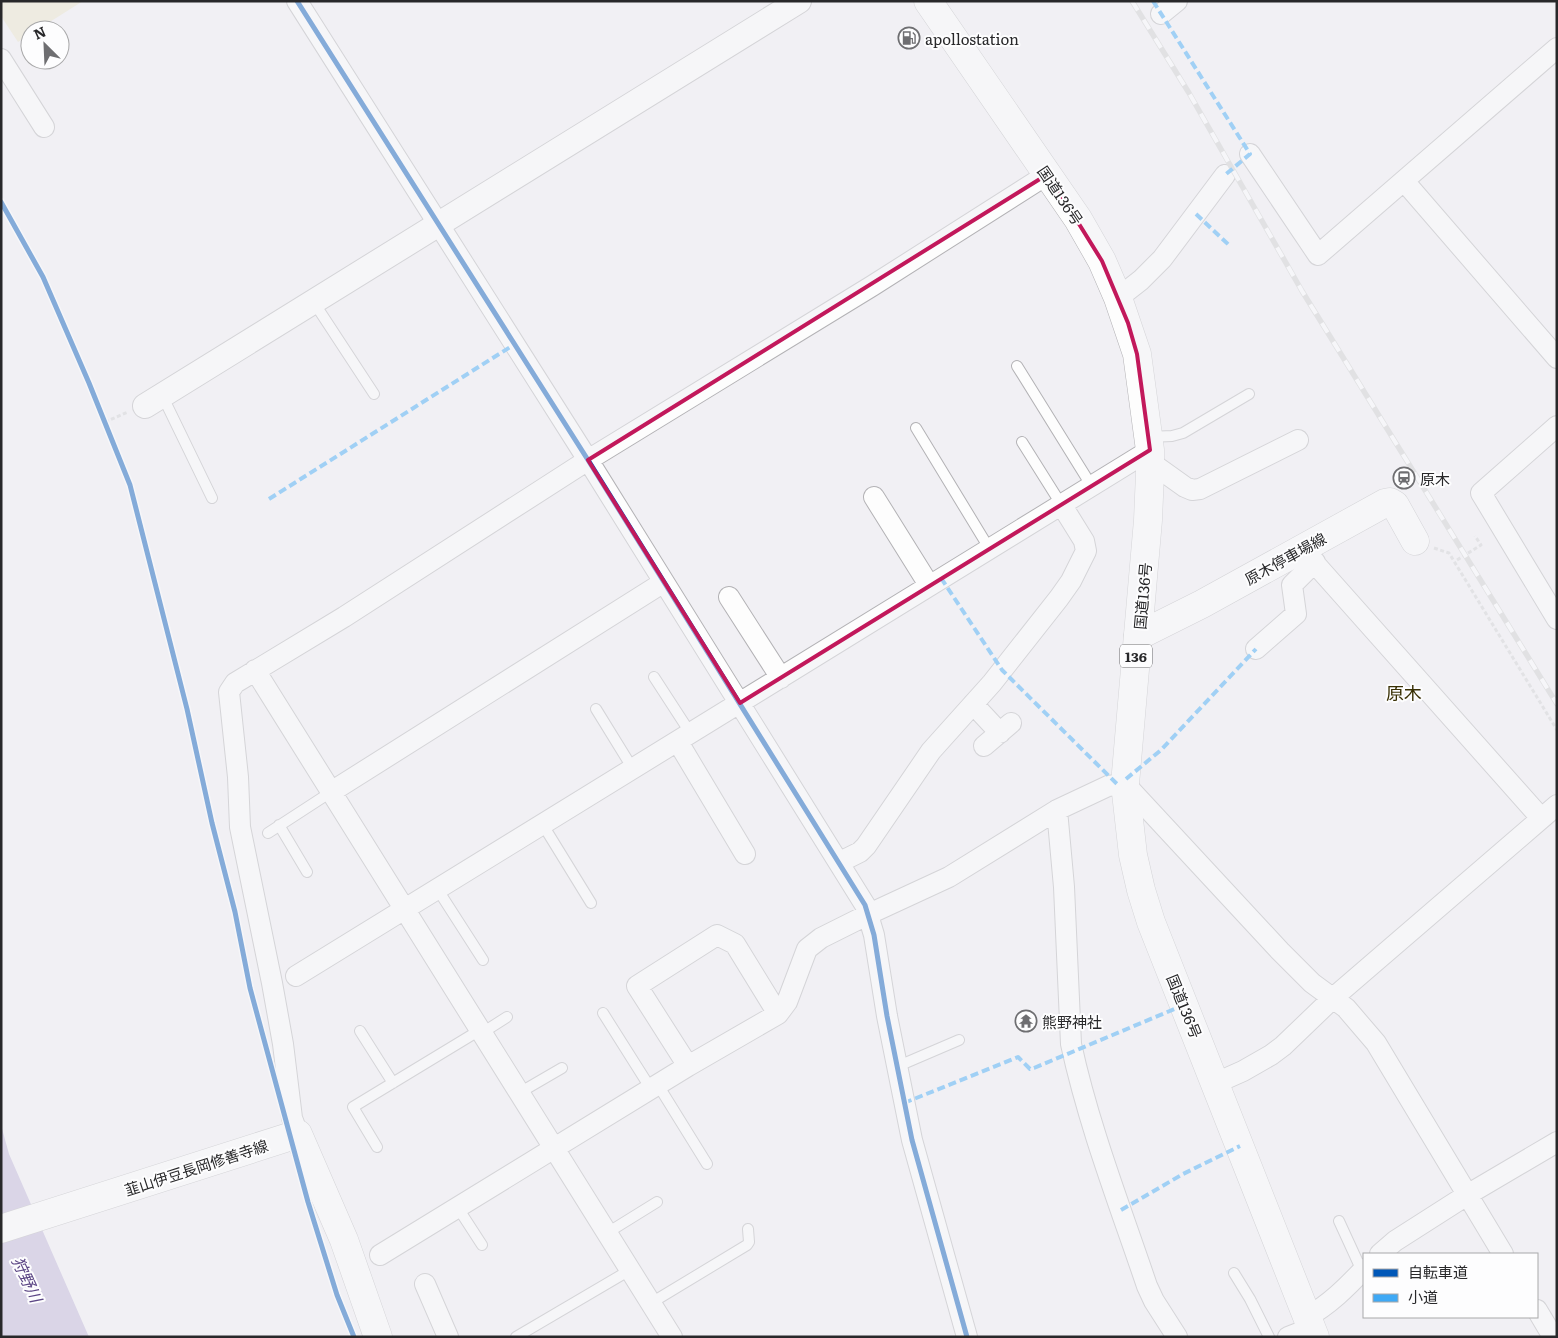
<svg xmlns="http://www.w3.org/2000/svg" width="1558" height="1338" font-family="Literata,'Noto Sans JP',serif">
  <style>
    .green { fill: #ebe4ca }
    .water { fill: #beb3d7 }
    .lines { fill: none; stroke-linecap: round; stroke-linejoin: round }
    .service-casing { stroke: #b3b2b5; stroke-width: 12 }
    .minor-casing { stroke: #b3b2b5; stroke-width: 22 }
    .tertiary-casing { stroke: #b3b2b5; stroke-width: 26 }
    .secondary-casing { stroke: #b3b2b5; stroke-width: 29 }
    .trunk-casing { stroke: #b3b2b5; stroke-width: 29 }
    .path { stroke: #d1d1d2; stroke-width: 3; stroke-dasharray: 4 2.5; stroke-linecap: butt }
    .service { stroke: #fdfdfd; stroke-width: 10 }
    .minor { stroke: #fdfdfd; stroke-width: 20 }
    .tertiary { stroke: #fdfdfd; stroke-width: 24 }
    .secondary { stroke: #fdfdfd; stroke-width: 28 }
    .trunk { stroke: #fdfdfd; stroke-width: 28 }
    .rail-casing { stroke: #cfcfcf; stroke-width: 5.5 }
    .rail { stroke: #fdfdfe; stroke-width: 4; stroke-dasharray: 11; stroke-linecap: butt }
    .quiet { stroke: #3fa9f5; stroke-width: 4; stroke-dasharray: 8 4; stroke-linecap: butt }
    .cycleway-casing { stroke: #fdfdfe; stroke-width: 8 }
    .cycleway { stroke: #0057b8; stroke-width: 5 }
    .marked { fill: none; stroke: #c2185b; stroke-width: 4; stroke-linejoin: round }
    .labels { text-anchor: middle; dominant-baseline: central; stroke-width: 4; stroke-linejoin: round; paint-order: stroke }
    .shield { fill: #fdfdfe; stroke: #68686a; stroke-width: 1 }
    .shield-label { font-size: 14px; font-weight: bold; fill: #28282a }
    .poi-label { font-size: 15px; fill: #28282a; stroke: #fdfdfe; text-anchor: start }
    .street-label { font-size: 15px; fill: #28282a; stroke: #fdfdfe }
    .water-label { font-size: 16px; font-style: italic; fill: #5c4685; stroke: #fdfdfe }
    .quarter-label { font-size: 18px; fill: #393004; stroke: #fdfdfe }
  </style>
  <rect width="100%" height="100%" fill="#f1f0f4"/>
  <path class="green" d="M1,1H83L37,30H30V34L18,42L1,16Z"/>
  <path class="water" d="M1,1125L9,1154L89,1337H1Z"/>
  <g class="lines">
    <g class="service-casing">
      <path id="service" d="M313,301L374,394
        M1017,366L1091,485
        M162,395L212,498
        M916,428L989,548
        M1149,437L1172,436L1183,433L1249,394
        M1022,442L1061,504
        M654,677L691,734
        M596,709L633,769
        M279,825L307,872
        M543,825L591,903
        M268,833L331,792
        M438,890L483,960
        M603,1013L651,1089
        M360,1031L393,1083
        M482,1033L507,1017
        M896,1067L959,1040
        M658,1085L707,1164
        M519,1093L562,1068
        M377,1147L353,1107L480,1030
        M458,1208L482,1245
        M1339,1221L1362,1271
        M607,1233L657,1202
        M1234,1273L1250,1299L1269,1337
        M651,1303L747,1245L749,1242L748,1229
        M516,1337L630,1270"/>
    </g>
    <g class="minor-casing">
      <path id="minor" d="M297,1L588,460L865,905L874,935L887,1016L912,1140L967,1337
        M1161,14L1177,1
        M1,59L44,127
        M1250,154L1318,255L1557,48
        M1404,181L1557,358
        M1118,298L1141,280L1162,259L1225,175
        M1557,426L1481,493L1557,619
        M1150,462L1185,487L1192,490L1200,489L1298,440
        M874,497L929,585
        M1302,549L1541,818
        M729,597L781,678
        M1256,649L1296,614L1292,585L1315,562
        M255,670L672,1337
        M973,704L1000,733
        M678,742L745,854
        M984,746L1011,723
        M331,792L664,582
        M1057,810L1064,887L1071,1044C1089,1127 1120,1206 1147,1286L1154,1301L1177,1337
        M840,862L860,852L866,846L931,751L992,683L1059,598L1071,581L1086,551L1084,541L1061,504
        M296,976L1150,450
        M688,1066L637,986L717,935L735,944L778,1014
        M1216,1083L1243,1071L1271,1055L1283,1046L1333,998L1557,805
        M298,1134L292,1118L283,1044L272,983L240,827L238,777L229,692L235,683L344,617L588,460L872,286L1048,174
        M1380,1254L1395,1241L1467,1195L1557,1142
        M380,1255L688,1066L778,1014L787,1002L807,949L821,938L869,914L949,877L1057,810L1108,786L1125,784L1280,951L1312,983L1346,1008L1376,1043L1503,1254
        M425,1284L448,1337
        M1537,1310L1553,1337
        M1307,1317C1329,1305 1347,1287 1364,1269
        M1288,1337L1311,1328"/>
    </g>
    <g class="tertiary-casing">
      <path id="tertiary" d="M145,406L799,1"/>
    </g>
    <g class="secondary-casing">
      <path id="secondary" d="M1138,636L1202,604L1385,503L1390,502L1395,505L1415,541
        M1,1229L298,1134L344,1240L378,1337"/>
    </g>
    <g class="trunk-casing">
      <path id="trunk" d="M928,1L1078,219L1102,261L1118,298L1137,354L1150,450V473L1148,520L1125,784L1133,855L1141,890L1151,922L1315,1337"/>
    </g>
    <path class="path" d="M105,422L128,412
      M1434,548L1449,553L1557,730
      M1457,560L1481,545L1475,536"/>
    <use href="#service" class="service"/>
    <use href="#minor" class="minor"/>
    <use href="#tertiary" class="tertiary"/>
    <use href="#secondary" class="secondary"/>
    <use href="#trunk" class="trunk"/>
    <g class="rail-casing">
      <path id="rail" d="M1132,1L1189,93L1302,291L1557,704"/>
    </g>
    <use href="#rail" class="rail"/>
    <path class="quiet" d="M1153,1L1250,154L1225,175
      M1196,214L1230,246
      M269,499L515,344
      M941,578L1002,670L1117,784
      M1126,779L1161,750L1256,649
      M904,1103L1018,1057L1030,1069L1034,1068L1184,1005
      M1121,1210L1183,1174L1240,1146"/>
    <g class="cycleway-casing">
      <path id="cycleway" d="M297,1L588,460L865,905L874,935L887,1016L912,1140L967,1337
        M1,202L43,277L89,383L130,485L187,709L212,823L235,912L250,988L308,1202L337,1295L354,1337"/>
    </g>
    <use href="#cycleway" class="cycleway"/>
  </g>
  <path d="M0 0H1558V1338H0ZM1048,174L1102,261L1128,323L1137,354L1150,450L740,703L588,460Z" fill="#f1f0f4" fill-opacity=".55" fill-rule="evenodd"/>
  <path class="marked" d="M1048,174L1102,261L1128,323L1137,354L1150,450L740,703L588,460Z"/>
  <defs>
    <g id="fuel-ring" transform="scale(1.125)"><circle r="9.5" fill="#fdfdfe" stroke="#6e6e71" stroke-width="1.5"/><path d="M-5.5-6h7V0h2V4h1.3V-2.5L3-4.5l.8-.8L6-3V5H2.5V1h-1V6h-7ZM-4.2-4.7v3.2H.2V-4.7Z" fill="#6e6e71"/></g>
    <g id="station-ring" transform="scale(1.125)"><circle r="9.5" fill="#fdfdfe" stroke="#6e6e71" stroke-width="1.5"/><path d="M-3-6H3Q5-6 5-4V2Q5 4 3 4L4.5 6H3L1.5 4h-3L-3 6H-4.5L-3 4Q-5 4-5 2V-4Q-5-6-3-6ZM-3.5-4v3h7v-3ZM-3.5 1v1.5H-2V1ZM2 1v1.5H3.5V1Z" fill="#6e6e71"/></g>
    <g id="temple-ring" transform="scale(1.125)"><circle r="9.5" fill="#fdfdfe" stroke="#6e6e71" stroke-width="1.5"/><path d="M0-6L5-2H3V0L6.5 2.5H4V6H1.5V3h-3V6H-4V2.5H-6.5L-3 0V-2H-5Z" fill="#6e6e71"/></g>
  </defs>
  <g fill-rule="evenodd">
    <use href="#fuel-ring" x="909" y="38"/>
    <use href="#station-ring" x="1404" y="478"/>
    <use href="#temple-ring" x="1026" y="1021"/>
  </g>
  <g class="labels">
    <rect class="shield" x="1120" y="644.5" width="32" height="23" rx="4"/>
    <g class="shield-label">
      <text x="1136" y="656">136</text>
    </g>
    <g class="poi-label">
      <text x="925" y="38">apollostation</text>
      <text x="1420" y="478">原木</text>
      <text x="1042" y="1021">熊野神社</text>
    </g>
    <g class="street-label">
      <text transform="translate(1061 195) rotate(56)">国道136号</text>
      <text transform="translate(1285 558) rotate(-29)">原木停車場線</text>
      <text transform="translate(1142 596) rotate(-85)">国道136号</text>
      <text transform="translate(1185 1006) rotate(68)">国道136号</text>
      <text transform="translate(196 1167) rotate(-18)">韮山伊豆長岡修善寺線</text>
    </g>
    <g class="water-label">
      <text transform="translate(28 1279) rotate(65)">狩野川</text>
    </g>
    <g class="quarter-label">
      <text x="1404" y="692">原木</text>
    </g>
  </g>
  <rect width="1558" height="1338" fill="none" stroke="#28282a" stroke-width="5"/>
  <rect x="1363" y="1253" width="175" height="65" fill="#fdfdfe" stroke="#a8a8a9"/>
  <rect x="1373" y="1269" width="25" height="8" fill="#0057b8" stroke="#a8a8a9"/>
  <text x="1408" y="1278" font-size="15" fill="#28282a">自転車道</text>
  <rect x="1373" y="1294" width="25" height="8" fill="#3fa9f5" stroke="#a8a8a9"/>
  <text x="1408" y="1303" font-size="15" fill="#28282a">小道</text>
  <g transform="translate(45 45) rotate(336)"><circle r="24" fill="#fdfdfe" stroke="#a8a8a9"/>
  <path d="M0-4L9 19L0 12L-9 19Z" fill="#6e6e71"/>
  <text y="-8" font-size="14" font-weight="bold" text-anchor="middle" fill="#28282a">N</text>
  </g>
</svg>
